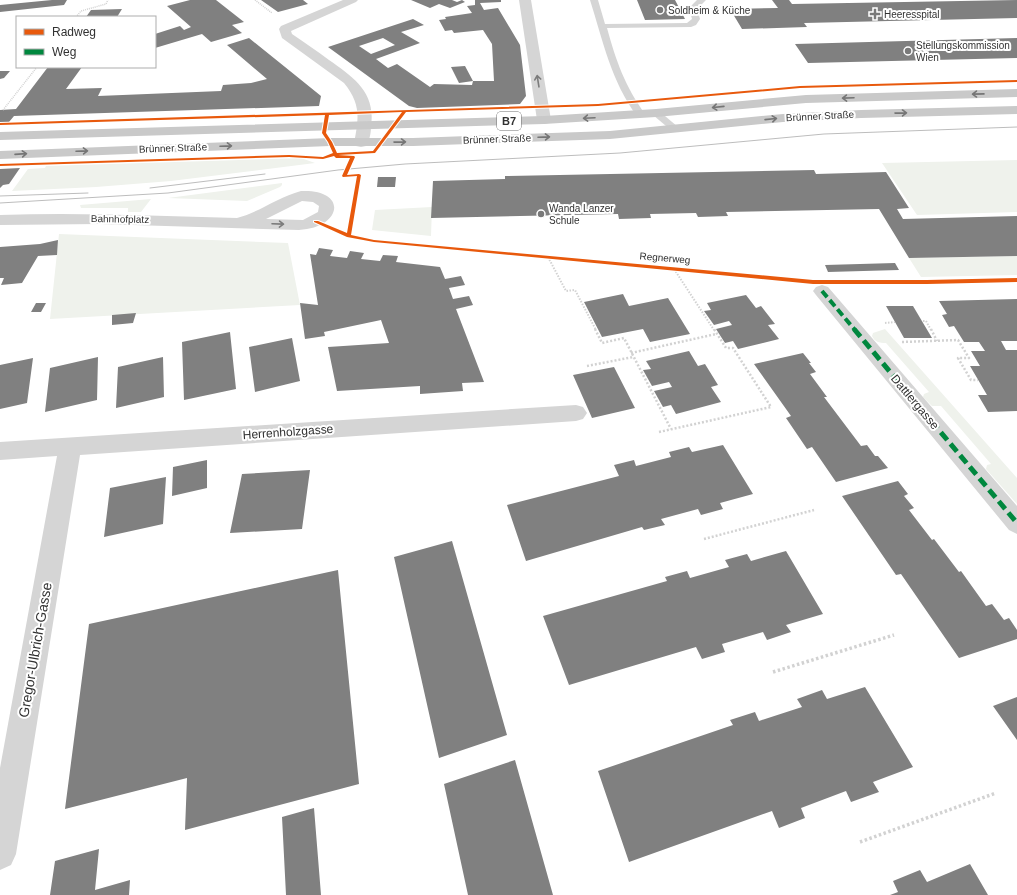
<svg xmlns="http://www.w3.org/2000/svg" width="1017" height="895" font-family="Arial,sans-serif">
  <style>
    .green { fill: #eff2ec }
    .building { fill: #808080; fill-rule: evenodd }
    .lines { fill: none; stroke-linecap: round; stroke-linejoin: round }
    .path-far3 { stroke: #d2d2d2; stroke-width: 1.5; stroke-dasharray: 1 1; stroke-linecap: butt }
    .path-far2 { stroke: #d2d2d2; stroke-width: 2; stroke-dasharray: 1.5 1.5; stroke-linecap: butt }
    .path-far1 { stroke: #d2d2d2; stroke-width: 2.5; stroke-dasharray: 2 2; stroke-linecap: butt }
    .path { stroke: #d2d2d2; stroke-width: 3.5; stroke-dasharray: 2.5 2.5; stroke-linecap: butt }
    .service { fill: #d5d5d5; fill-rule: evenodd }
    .minor { fill: #d5d5d5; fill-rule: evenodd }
    .primary { fill: #c9c9c9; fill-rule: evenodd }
    .tram { stroke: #bdbdbd; stroke-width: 1 }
    .quiet-far1 { stroke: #00873e; stroke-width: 4; stroke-dasharray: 8 4; stroke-linecap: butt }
    .quiet { stroke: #00873e; stroke-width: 5; stroke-dasharray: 10 5; stroke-linecap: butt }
    .cycleway-casing { stroke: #fff; stroke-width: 2 }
    .cycleway { fill: #e8590c; fill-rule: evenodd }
    .oneway { stroke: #7b7b7b }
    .oneway2 { stroke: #757575 }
    .poi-dot { fill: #797979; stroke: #fff; stroke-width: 1.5 }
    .labels { text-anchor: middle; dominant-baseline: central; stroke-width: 4; stroke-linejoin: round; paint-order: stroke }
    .far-poi-label { font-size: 10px; fill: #313131; stroke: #fff; text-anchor: start }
    .far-street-label { font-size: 10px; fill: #313131; stroke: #fff }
    .shield { fill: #fff; stroke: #6f6f6f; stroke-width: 1 }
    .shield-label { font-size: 11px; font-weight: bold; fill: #313131 }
    .street-label { font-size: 12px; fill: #313131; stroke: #fff }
    .near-street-label { font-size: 14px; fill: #313131; stroke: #fff }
  </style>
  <rect width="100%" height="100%" fill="#fff"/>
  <path class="green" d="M301,158L315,163L171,181L96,187L12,191L28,169L45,168L46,166Z
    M1017,160V212L917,215L882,163Z
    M282,183V185L280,187L247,201L168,198Z
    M151,199L141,212H128V208H81L80,205Z
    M432,207L431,236L372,230L375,210Z
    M59,234L288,243L300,305L50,319Z
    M1017,256V275L921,277L909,258Z
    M885,329L1017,478V504L986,469L987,465L991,464L941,406H932L923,397L924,394L929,392L886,343C879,343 875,342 872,336L873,333Z"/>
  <path class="building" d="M52,0H67L64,5L0,12V5Z
    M190,0H216L244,22L232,25L242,33L211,42L202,34L155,48V34L180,26L184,30L191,27L167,6Z
    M261,0H303L308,4L278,12Z
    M411,0H452L457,2L462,0L465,2L450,8L439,4L430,8Z
    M475,0H501V2L480,3L484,10L498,8L520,45L526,96L520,104L417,108L409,106L328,47L413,19L424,25L401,32L420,43L376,59L388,68L397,64L430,87L434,84L472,85L473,81H494L492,44L483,30L454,33L452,30L445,31L439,20L446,19L445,17L472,13L467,6L475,5ZM383,38L395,45L371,54L359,46Z
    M637,0H675L685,19L645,20Z
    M772,0H789L792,4L1017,0V18L804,23L807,27L742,29L730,9L778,8Z
    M122,9L117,17H86L91,10Z
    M249,38L321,96L319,106L14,116L9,122L0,123V110L16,109L48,67H82L66,89L102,88L98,96L221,91L223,85L251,83L267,79L227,45Z
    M1017,38V58L808,63L795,44Z
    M465,66L473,81L459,83L451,67Z
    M0,71H10L4,78L0,79Z
    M20,168L9,184L3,185L0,188V169Z
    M814,170L816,174L886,172L909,208L897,209L903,219L1017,216V256L909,258L879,209L726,212L728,216L698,217L696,213L650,214L651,218L619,219L618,214L431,218L433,181L505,179V176Z
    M378,177H396L395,187H377Z
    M58,240L57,255L38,256L22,283L1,285L4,278H0V247L40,244Z
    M319,248L333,250L330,256L347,258L350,251L364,253L361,259L380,261L383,255L398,256L396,262L440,267L445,279L461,276L465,285L449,288L453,299L469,296L473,305L456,309L484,382L462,383L463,391L420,394V386L337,391L328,347L389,343L381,320L324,332L325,336L305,339L300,303L318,305L310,254L316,255Z
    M895,263L899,270L828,272L825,265Z
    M623,294L629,306L668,298L690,334L650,342L643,329L602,337L584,302Z
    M746,295L756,308L761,306L775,324L768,325L779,339L738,349L733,341L725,343L716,329L732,325L729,321L714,325L704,311L711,310L707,303Z
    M1017,299V341H1001L1006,350H1017V411L988,412L978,395H987L970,366H980L971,351H985L979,342H964L954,326L949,327L942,315L947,314L939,301Z
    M36,303H46L41,312H31Z
    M886,306H913L932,338H904Z
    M136,313L133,323L112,325V315Z
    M230,332L236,389L184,400L182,342Z
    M292,338L300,381L255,392L249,347Z
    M689,351L698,366L705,364L718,385L711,387L721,402L676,414L671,405L663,407L654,391L672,387L669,382L652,386L643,370L651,369L646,361Z
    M803,353L811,363H809L816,372L810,374L827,397H824L861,446L867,445L875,456H878L888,468L836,482L812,447L807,449L786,418L791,416L754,364Z
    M98,357L97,400L45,412L50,368Z
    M163,357L164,397L116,408L118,367Z
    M33,358L27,403L0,409V365Z
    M614,367L635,408L592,418L573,375Z
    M723,445L753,494L720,503L723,509L701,515L698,509L661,519L665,525L644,530L642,527L526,561L507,505L619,476L614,465L634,460L636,466L671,457L669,452L689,447L692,452Z
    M207,460V488L172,496L173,467Z
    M310,470L302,529L230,533L242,474Z
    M166,477L163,524L104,537L110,488Z
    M898,481L908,494L904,496L914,508L909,510L932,540L934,539L959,572L961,571L986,606L992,604L1004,620L1009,618L1017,630V639L959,658L901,574L896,575L842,496Z
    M452,541L507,735L439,758L394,557Z
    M786,551L823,614L786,625L791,632L767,640L763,632L722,644L725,652L702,659L696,647L569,685L543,616L667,581L665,577L687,571L690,578L729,567L725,560L747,554L751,561Z
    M338,570L359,784L185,830L187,778L65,809L89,624Z
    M865,687L913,767L873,782L879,792L851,802L846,791L801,808L805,818L779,828L772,811L629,862L598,771L733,725L730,720L755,712L759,721L802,707L797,699L822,690L827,699Z
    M1017,697V740L993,706Z
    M515,760L553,895H468L444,784Z
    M314,808L321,895H286L282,817Z
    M99,849L95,890L130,880L129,895H50L55,861Z
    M970,864L988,895H890L898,892L893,881L920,870L927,882Z"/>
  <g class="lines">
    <path class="path-far3" d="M255,0L272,13
      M76,17L81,11L106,4L108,0
      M3,110L37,67"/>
    <path class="path-far2" d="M548,257L566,291L575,290L596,330
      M674,269L714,330
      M923,321H926L931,330
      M885,323L895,322"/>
    <path class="path-far1" d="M595,329L602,343L624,338L671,429
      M931,329L937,341
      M902,342L958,340L969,358H958L971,380H978
      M631,353L716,334
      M587,366L633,357
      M659,432L771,407L733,348H726L714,329
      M704,539L814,510"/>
    <path class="path" d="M773,672L894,635
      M860,842L996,793"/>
    <path class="service" d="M590,0H598L605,24L687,23L692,19L689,8L697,0H706L697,9L700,19L696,25L691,27L607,28C616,61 625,86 645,114L643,116H637C611,81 603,41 590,0Z
      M656,110L659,111L678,127L680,129L678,131H672L653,115L651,113Z"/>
    <path class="minor" d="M343,0H358L356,2L291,31L292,34C304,42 317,51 329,60C353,77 376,92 371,126C371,132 370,140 366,146L361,147L356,146L354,143C359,118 361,104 344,83L282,38L279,29L281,26Z
      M519,0H531L551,120L549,123L544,124L539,123L537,120Z
      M301,191C349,189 342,228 299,230L100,224L0,225V215C79,212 158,216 237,218C260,212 278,197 301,191ZM302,201L313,202L319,206L318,212L303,220L266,219Z
      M822,285L828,287L1017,506V534L1009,530L816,295L813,291L816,287Z
      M576,405L583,407L587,413L583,419L576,421L80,455L16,854L11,865L0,870V768L57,456L0,460V442Z"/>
    <path class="primary" d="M1017,89V97L806,103L656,117L544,124L0,140V132L544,116L656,109L806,95Z
      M1017,106V114L861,118L783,122L610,139L413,146H330L0,159V151L330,138H413L610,131L783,114L861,110Z"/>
    <path class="tram" d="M150,188L265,174
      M0,196L88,193
      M0,203L168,193L338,170L405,164L620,153L824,134L1017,127"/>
    <path class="quiet-far1" d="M822,291L855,330"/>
    <path class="quiet" d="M854,329L1017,523"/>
    <g class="cycleway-casing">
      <path id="cycleway" d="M1017,80V82L800,88L598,106L406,112L375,153L338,155L354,156L355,157L347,175L359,174L361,175L351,235L374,240L813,280H927L1017,278V282L927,284H813L374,242L347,237L314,222V221H318L347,233L357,176L343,177L342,176L350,158H336L334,156L323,159L289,157L0,166V164L289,155L323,157L333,153L328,142L322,133L325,115L0,125V123L598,104L800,86ZM402,112L373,151L337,153L332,142L326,133L329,115Z"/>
    </g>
    <use href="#cycleway" class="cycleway"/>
  </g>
  <defs><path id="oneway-shaft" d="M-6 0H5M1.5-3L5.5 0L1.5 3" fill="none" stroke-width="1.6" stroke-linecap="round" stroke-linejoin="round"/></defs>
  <g class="oneway">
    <use href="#oneway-shaft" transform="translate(538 81) rotate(-99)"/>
    <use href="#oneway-shaft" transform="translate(278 224) rotate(2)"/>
  </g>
  <g class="oneway2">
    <use href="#oneway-shaft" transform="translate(978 94) rotate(179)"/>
    <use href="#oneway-shaft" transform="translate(848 98) rotate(178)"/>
    <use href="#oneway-shaft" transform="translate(718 107) rotate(174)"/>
    <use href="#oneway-shaft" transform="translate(901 113) rotate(-1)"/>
    <use href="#oneway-shaft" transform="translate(589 118) rotate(177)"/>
    <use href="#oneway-shaft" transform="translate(771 119) rotate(-6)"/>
    <use href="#oneway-shaft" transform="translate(544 137) rotate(-2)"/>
    <use href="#oneway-shaft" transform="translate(400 142) rotate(-1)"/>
    <use href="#oneway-shaft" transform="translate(226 146) rotate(-2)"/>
    <use href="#oneway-shaft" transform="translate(82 151) rotate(-2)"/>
    <use href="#oneway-shaft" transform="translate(21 154) rotate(-4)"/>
  </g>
  <g class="poi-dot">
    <circle cx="660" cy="10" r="4"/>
    <path d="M873 8h4v4h4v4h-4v4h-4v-4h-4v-4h4z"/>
    <circle cx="908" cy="51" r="4"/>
    <circle cx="541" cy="214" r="4"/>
  </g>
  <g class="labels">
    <g class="far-poi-label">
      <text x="668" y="10">Soldheim &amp; Küche</text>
      <text x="884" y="14">Heeresspital</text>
      <text x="916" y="45">Stellungskommission<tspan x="916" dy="12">Wien</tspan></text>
      <text x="549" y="208">Wanda Lanzer<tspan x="549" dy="12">Schule</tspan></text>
    </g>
    <g class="far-street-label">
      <text transform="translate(820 116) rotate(-3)">Brünner Straße</text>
      <text transform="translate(497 139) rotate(-2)">Brünner Straße</text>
      <text transform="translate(173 148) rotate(-2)">Brünner Straße</text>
      <text transform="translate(120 219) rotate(1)">Bahnhofplatz</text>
      <text transform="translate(665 258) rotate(5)">Regnerweg</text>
    </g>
    <rect class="shield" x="497" y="112" width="24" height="18" rx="3"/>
    <g class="shield-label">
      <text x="509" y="121">B7</text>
    </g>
    <g class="street-label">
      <text transform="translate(915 402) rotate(50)">Dattlergasse</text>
      <text transform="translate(288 432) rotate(-4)">Herrenholzgasse</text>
    </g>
    <g class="near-street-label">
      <text transform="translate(35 650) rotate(-80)">Gregor-Ulbrich-Gasse</text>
    </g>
  </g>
  <rect x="16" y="16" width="140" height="52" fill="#ffffff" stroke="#adadad"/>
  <rect x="24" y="29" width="20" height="6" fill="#e8590c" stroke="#adadad"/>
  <text x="52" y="36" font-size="12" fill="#313131">Radweg</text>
  <rect x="24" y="49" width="20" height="6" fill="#00873e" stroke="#adadad"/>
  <text x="52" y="56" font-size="12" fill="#313131">Weg</text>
</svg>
